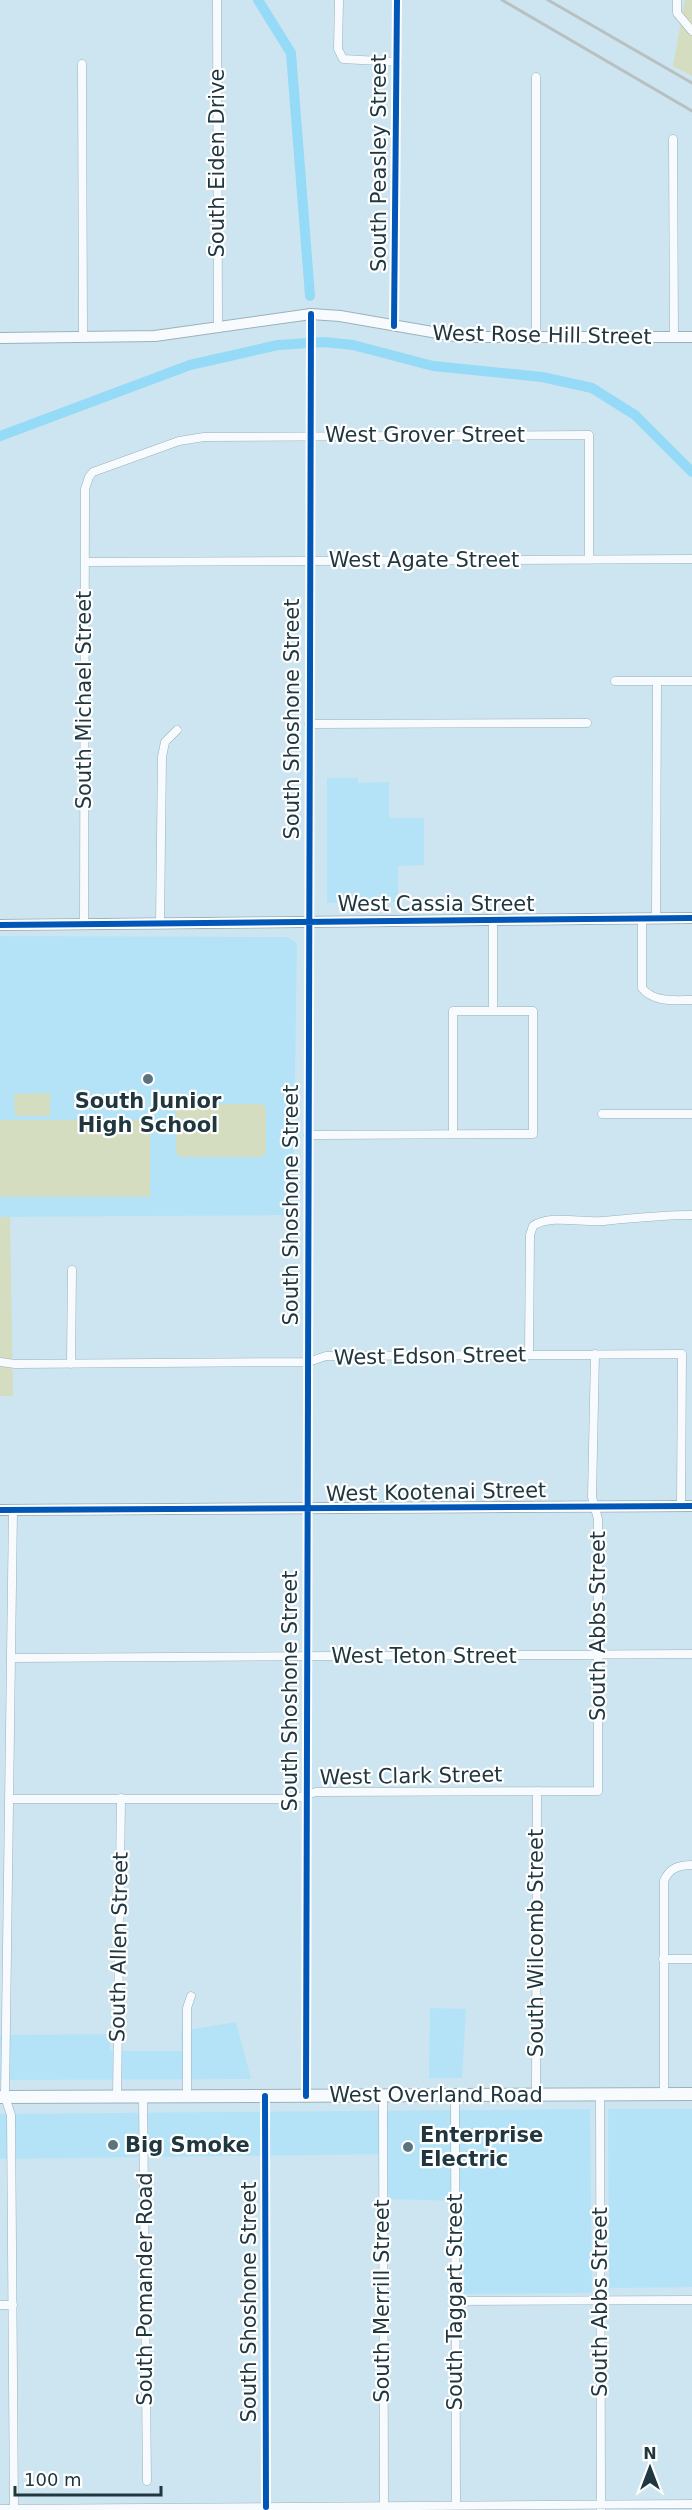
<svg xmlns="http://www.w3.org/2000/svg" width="692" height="2510" font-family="'DejaVu Sans',sans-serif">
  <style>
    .built { fill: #b4e3f7 }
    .green { fill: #d4ddbf }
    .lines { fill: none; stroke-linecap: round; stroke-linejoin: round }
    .canal { stroke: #95daf6; stroke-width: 10 }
    .street-casing { stroke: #9cb1bb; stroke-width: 9 }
    .secondary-casing { stroke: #9cb1bb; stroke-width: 12 }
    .primary-casing { stroke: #9cb1bb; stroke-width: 14 }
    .street { stroke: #f8fbfd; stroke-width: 8 }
    .secondary { stroke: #f8fbfd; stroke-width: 10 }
    .primary { stroke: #f8fbfd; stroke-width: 12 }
    .rail { stroke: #b9c0c2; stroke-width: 3 }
    .cycleway-casing { stroke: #fff; stroke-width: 10 }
    .cycleway { stroke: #0057b8; stroke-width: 6 }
    .poi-dot { fill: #5d747e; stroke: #fff; stroke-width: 2 }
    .labels { text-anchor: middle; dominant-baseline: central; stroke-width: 4.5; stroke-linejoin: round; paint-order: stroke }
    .street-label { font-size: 21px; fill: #203740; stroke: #fff }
    .poi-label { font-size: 21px; font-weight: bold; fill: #203740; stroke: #fff; text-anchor: start }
  </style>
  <rect width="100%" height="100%" fill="#cde5f0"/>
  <path class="built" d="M327,778H358V783L389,782V818H424V865L398,866V902L327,903Z
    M0,936L287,937L297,943L293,1215L0,1217Z
    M430,2008L466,2009L462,2078H429Z
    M236,2022L251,2079L0,2080V2035L110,2034V2051H182L181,2031Z
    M590,2109L592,2293L464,2294L462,2201L387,2199L386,2154L0,2159V2114Z
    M608,2109H692V2287L609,2288Z"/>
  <path class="green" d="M685,0H692V76L673,66Z
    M50,1093V1116H15L14,1094Z
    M180,1104H262L266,1108V1152L262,1157H180L176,1153V1108Z
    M0,1120H150V1197H0Z
    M0,1217H10L13,1396H0Z"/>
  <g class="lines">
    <path class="canal" d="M258,0L291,53L310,296
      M0,436L190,365L278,345L324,342L353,345L433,366L542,377L592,388L635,415L692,472"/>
    <g class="street-casing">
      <path id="street" d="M217,0L218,327
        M339,0L338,49L343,59L397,62
        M677,0V13L692,31
        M82,64L83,338
        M536,77V337
        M673,139L674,337
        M394,326L397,0
        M85,562L692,559
        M615,681H692
        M309,724L587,723
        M642,918V988C654,1003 675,1000 692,1000
        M656,918L657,681
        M493,920V1011
        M160,923L162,757L165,742L177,730
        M84,924L85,489L89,477L93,472L179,441L204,437L589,435V560
        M602,1114H692
        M308,1135H317L533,1134V1011H453V1134
        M529,1354L530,1235L533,1226C551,1214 582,1223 603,1221C633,1218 662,1215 692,1215
        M0,1362L15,1364L308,1362L326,1356L682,1354L681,1506
        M71,1364L72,1270
        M13,1510L5,2097L11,2115L14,2510
        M12,1658L692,1654
        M9,1799H293L316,1792L598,1791V1519L592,1497L595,1354
        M663,1959H692
        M600,2094L601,2510
        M664,2094V1881C669,1868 679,1865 692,1865
        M383,2095L384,2507
        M455,2095L456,2510
        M536,2095L537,1791
        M143,2096L147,2481
        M187,2096V2008L191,1996
        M265,2096L266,2507
        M306,2096L311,314
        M117,2097L121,1798
        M455,2301L692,2300
        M0,2305H13
        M0,2509L692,2504"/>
    </g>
    <g class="secondary-casing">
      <path id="secondary" d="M0,338L155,336L311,314L340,316L461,337H692
        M0,925L692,918
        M0,1510L692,1506"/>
    </g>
    <g class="primary-casing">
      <path id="primary" d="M0,2097L692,2094"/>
    </g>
    <use href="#street" class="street"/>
    <use href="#secondary" class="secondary"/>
    <use href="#primary" class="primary"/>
    <path class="rail" d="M502,0L692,111
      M548,0L692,83"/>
    <g class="cycleway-casing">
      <path id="cycleway" d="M394,326L397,0
        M0,925L692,918
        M0,1510L692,1506
        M265,2096L266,2507
        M306,2096L311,314"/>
    </g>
    <use href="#cycleway" class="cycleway"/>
  </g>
  <g class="poi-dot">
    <circle cx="148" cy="1079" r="6"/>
    <circle cx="113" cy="2145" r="6"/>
    <circle cx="408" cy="2147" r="6"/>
  </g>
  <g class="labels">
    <g class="street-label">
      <text transform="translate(217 163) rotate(-90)">South Eiden Drive</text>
      <text transform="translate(379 163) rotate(-90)">South Peasley Street</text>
      <text transform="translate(542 335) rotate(1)">West Rose Hill Street</text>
      <text x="425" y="435">West Grover Street</text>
      <text x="424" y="560">West Agate Street</text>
      <text transform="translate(84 700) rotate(-90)">South Michael Street</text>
      <text transform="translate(292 719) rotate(-90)">South Shoshone Street</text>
      <text x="436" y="904">West Cassia Street</text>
      <text transform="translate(291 1205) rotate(-90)">South Shoshone Street</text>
      <text transform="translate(430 1356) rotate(-1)">West Edson Street</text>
      <text transform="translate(436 1492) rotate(-1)">West Kootenai Street</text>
      <text transform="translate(598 1626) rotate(-90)">South Abbs Street</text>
      <text x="424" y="1656">West Teton Street</text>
      <text transform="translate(290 1691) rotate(-90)">South Shoshone Street</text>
      <text transform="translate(411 1776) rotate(-1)">West Clark Street</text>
      <text transform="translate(536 1943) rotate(-90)">South Wilcomb Street</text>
      <text transform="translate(119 1947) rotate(-89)">South Allen Street</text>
      <text x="436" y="2095">West Overland Road</text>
      <text transform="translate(145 2289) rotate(-90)">South Pomander Road</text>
      <text transform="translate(382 2301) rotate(-90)">South Merrill Street</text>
      <text transform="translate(249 2302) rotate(-90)">South Shoshone Street</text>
      <text transform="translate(455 2302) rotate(-90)">South Taggart Street</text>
      <text transform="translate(600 2302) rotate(-90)">South Abbs Street</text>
    </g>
    <g class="poi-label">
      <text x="148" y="1101" text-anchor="middle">South Junior<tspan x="148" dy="24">High School</tspan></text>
      <text x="420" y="2135">Enterprise<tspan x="420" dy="24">Electric</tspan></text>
      <text x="125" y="2145">Big Smoke</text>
    </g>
  </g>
  <g transform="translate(650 2468)" stroke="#ffffff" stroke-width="4.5" paint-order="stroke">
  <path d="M0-4.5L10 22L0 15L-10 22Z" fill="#203740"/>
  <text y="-9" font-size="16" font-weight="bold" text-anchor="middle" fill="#203740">N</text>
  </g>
  <path d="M15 2486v9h146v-9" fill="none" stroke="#203740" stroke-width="3"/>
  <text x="24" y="2486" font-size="18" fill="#203740" stroke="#ffffff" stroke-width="4.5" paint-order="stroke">100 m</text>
</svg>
